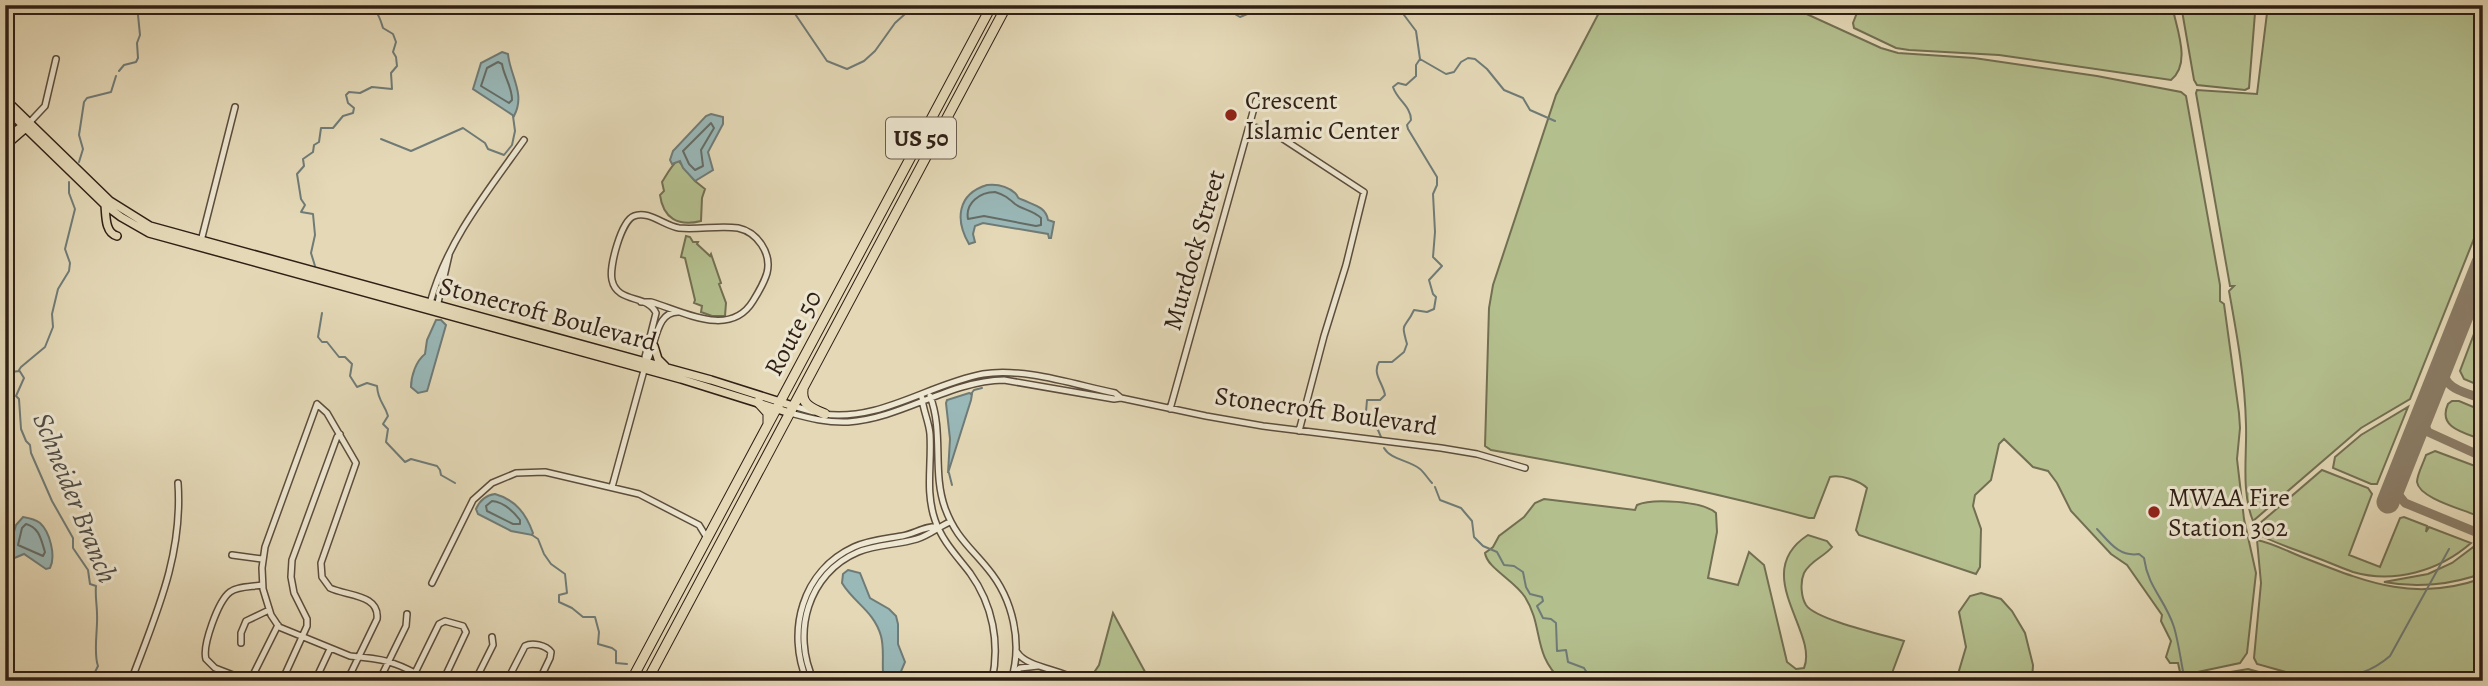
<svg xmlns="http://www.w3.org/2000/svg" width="2488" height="686" font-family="Alegreya,serif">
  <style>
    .green { fill: #b4bf8e; stroke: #726f52; stroke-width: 2 }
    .water { fill: #99b8b8; stroke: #6f7b77; stroke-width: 2 }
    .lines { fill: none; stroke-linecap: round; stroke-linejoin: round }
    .shore { stroke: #646c66; stroke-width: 2 }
    .stream { stroke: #6f7b77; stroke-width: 2 }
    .taxiway { stroke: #8a7c66; stroke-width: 9 }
    .runway { stroke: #8a7c66; stroke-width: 23 }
    .minor-casing { stroke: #5c4d3d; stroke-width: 8 }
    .major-casing { stroke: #2f1f15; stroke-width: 10 }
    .highway-casing { stroke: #2f1f15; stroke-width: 11 }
    .minor { stroke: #ede6d0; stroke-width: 5 }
    .major { stroke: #e4d8b6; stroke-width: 7 }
    .highway { stroke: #e4d8b6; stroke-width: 9 }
    .poi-dot { fill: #8f2418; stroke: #ede6d0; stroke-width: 2.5 }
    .labels { text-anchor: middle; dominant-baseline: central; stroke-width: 6; stroke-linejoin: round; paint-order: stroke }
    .shield { fill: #ede6d0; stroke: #685b4d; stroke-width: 2 }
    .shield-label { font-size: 24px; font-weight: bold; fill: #2f1f15 }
    .poi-label { font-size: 26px; fill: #2f1f15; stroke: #ede6d0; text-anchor: start }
    .street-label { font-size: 26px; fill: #2f1f15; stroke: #ede6d0 }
    .water-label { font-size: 28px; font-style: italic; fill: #4f4d46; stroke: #ede6d0 }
  </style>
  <rect width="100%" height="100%" fill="#e4d8b6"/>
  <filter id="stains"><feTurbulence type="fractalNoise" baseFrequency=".00286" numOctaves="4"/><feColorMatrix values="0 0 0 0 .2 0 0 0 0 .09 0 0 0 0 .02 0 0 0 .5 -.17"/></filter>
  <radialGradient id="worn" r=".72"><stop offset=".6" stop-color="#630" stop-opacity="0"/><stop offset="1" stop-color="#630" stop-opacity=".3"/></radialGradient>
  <path class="green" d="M1603,5H1787L1881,48L1898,53L1974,58L2097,76L2181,92L2186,96L2220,285V301L2224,304L2239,413L2240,428L2237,459L2244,519L2256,573L2247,653L2240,663L2193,673L2180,672L2178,663H2170L2166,657L2171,641L2161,621L2162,615L2127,565L2111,554L2071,511L2057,483L2048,471L2033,467L2004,439L1999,444L1991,480L1975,495L1973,506L1981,529L1980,567L1976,574L1859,535L1856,530L1867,488C1860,481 1840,474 1830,477L1814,518H1809C1704,489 1598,469 1491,450L1485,446L1489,308L1493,285L1556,95Z
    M1860,5H2172C2176,28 2192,63 2171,80L1999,55L1909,50L1896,48L1854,28L1853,23Z
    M2181,5H2250L2255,13L2249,88L2245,90L2197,85L2194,80Z
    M2268,5H2483V216L2410,399L2361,428L2253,521C2241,491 2247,456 2246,425C2245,379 2237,335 2229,291L2234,286H2230L2196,93L2197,90L2257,94Z
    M678,160L695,181L705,189L702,198L701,221C678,227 663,218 660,195L664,191L662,182C667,174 671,166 678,160Z
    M686,236L690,237L693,242H698L697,244L710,256L711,254L721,283L719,284L726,303L725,316H712L701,312L702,306L694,303L695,300L685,258L681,257Z
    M2483,310V387L2464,379L2460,371Z
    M2452,401H2459L2483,411V440C2465,433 2437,428 2448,404Z
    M2408,407L2377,484H2371L2333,468L2335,457L2361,435Z
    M2435,451L2483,469V512L2475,515C2462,509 2419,498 2417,482C2417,474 2424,462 2426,455Z
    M2322,470L2368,488L2372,494L2349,555L2380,567L2400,518L2404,517L2427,526L2426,532L2429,527L2471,543C2439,571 2394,584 2353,572C2339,567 2326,561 2312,556C2294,549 2274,543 2256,533V528L2259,524Z
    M1544,499L1635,510L1637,505C1652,498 1703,501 1716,513L1717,532L1708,578L1738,585L1749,552L1764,565L1787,662L1796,669L1804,668C1819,632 1749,573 1808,535L1827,541L1832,547C1824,557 1811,560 1804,573C1800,582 1801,597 1806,605C1816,620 1884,635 1904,641L1889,681H1562C1532,654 1544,627 1525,597C1514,580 1487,568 1485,553L1493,547L1499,536L1524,517L1535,503Z
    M2257,540C2272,543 2287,551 2302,557C2366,582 2414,603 2483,578V681H2318L2257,664L2254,658L2261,583Z
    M2476,545L2483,548V573C2452,585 2416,588 2384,582L2428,574L2452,563Z
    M1981,593L2001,599L2012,611L2025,633L2033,665L2032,681H1956L1966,647L1959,612L1970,596Z
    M1113,613L1150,681L1089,680L1099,665Z
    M2248,669L2291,681H2178Z"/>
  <path class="water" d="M502,52L508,54C510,76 526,94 514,116L473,89L481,63Z
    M711,114L723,117V124L708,152L713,170L695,181L683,168L680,161L672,164L670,160L673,151L706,116Z
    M987,185C996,184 1007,186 1015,193C1020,198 1015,197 1023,200C1034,205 1046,207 1048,220L1054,222L1051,238H1049L1048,234L983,223L975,226L973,234L975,242L969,244C955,220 957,194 987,185Z
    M436,320H441L446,325L428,388L427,391L418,393L411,387C411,376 416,361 425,354L427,340Z
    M969,393L972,394L971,400L948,473L950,439L946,403L947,400Z
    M495,494C516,500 526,514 533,533L532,535L511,531L478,514L476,509C480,500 486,495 495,494Z
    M23,517C29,518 35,519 40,523C50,532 56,556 50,568L46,569L24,554L5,562L16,525Z
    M848,570L860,573L870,598L889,609L896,616L898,624V644L905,662L897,681H884C881,666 885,651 881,636C874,611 854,603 842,583L843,574Z"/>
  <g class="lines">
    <path class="shore" d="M498,62L502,64C504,77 512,86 512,100L509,103L481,86L487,68Z
      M711,123L714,128L701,150L703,166L695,170L689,164L683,151Z
      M995,192C1005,195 1008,198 1015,204C1023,210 1033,210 1041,218V225L1036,226L984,216L968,219C965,203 980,192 995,192Z
      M492,501C504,502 513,511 520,520V524H513L487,511L486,506Z
      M26,524C40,528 41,540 45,552L43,556L18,545L22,528Z"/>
    <path class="stream" d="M789,5L827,61L847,69L864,61L875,51L895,23L905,14L936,5
      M1160,5H1179
      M1219,5L1240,17L1269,5
      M1386,5L1401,11L1416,31L1420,59L1446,74L1454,72L1461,62L1468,58L1475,59L1487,69L1504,90L1523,98L1530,110L1555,121
      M1008,13C1026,11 1054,15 1068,5
      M119,71L124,65L136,62L138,58L137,43L140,35L137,5
      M381,139L411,151L463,128L485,143L488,149L504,155L512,145L515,131L513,116
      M79,162L83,149L79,135L84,102L87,98L111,92L116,76
      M69,182V193L75,209L65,249L70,263L69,271L58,289L52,314L53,327L45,347L21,367L19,370L24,378L16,396L19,399L21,429L26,441L30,445L31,453L52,501L73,538V548L88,570L90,584L96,586C95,596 97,605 97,614C98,629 93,653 98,666L94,674V681
      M315,266L311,253L315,235L313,214L301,212L305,205L301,199L297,174L304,166L303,159L313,152L314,145L319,142L321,128H333L343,116L353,113L354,108L348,103L346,95L349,92L360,93L372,87L392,89L391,73L397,66L396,57L393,52L396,42L393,34L383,28C380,18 378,12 369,5L363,10L353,5
      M322,313L318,337L322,342H327L339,357H345L352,364L350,376L357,387L367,383L377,386C378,402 385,404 388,416L383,424L388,429L386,442L405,462L411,459L437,466L440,470L441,475L455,483
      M5,373L19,371
      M971,394L974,390L982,388
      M1381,437L1378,430L1369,420L1366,412L1367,400H1380L1385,395C1383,383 1372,374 1379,362H1392L1404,352L1407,344C1400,320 1405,330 1414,310L1427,312L1434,309L1436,297L1433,294L1429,280L1442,266L1433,257L1435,232L1433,194L1437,185V177L1408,129L1407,125L1411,120C1411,106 1397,100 1393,87L1398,83L1406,85L1416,76V65L1420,59
      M1384,448C1391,460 1409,460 1420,469C1424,472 1428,479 1432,483
      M949,473L952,485
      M1435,487L1440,500L1461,508L1472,521L1474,537L1483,546L1497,552L1504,565L1514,566L1523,572L1526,587L1530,594L1542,597L1543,601L1537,606L1543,618L1551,619L1556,623L1557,651L1566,650L1568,662L1584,668L1592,681
      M2097,529C2110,543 2119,557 2139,554L2144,558C2148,588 2165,599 2174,627C2179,644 2181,663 2185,681
      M532,535L538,539L544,554L551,564L565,574L567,593L559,595V602L572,608L583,617H595L599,632L598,644L612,648L616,651V663L627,664
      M2322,681C2350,676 2368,675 2390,656L2449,549"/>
    <path class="taxiway" d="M2447,353C2436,388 2456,389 2483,399
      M2427,404L2423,422L2428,432L2483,457
      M2395,484L2398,494L2405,503L2483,535"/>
    <path class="runway" d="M2388,502L2483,263"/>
    <g class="minor-casing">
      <path id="minor" d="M30,122L45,106L56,59
        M1249,126L1271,131L1364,192L1346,265L1324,336L1299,431
        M201,241L235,107
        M430,303C447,241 487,192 524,140
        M437,307L449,255
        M646,363C657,345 655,311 679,312
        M930,396C944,432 932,472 945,508C955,536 970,547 988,569C1013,599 1023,643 1011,681
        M922,398C923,410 929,422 930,434C932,464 925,491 935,520C942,541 957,556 970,573C993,605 1000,643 992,681
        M793,406L814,412
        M1170,409L1256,101
        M790,413C809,418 828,423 848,422C903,418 949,381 1004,380L1114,399L1121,398
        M823,414C880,422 929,384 983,374C1023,367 1076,385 1115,393L1121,398L1206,416L1263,426L1441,448L1477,454L1525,468
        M612,487L646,363L645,357L656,313C648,294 617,304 612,280C609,267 621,221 634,216C648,210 665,226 679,228C699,230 719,225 738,228C757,232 772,253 767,273C764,283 758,293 753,301C730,339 682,311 651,302H641
        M232,555L262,559
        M432,583L473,500L492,483L516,473L545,472L639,494L699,525L707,538
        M262,585C252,587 238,586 230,592C218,601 202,646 206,659L215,668L246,680L251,679L278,625
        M241,643V633L246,621L269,610
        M1017,652C1027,668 1061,669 1079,681
        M1014,673L1020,668L1038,666
        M131,681C156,614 183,556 178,483
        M282,681L307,626V619L294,593L291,577L292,560L337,437L340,434
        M315,681L330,649
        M347,681L377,619C380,594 346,596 330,588L322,577L321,563L356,463L327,413L317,404L265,547L262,568L263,589L271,615L279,627L350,656C364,658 381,658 395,664C407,668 419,675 430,681
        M379,681L406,626L407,614
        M411,681L439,624L445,621L463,626L466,632L443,681
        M475,681L493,645L492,637
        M507,681L525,646C532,642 546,645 551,652L550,658L539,681
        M807,681C786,631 802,571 854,547C870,540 885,539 902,536C914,534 927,525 938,527
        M814,681C791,633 808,573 858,552C877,544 897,545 917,539C930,535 938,527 950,522"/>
    </g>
    <g class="major-casing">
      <path id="major" d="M5,99L110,201L150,226L711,380L793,406
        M5,108L105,205L121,217L149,233L681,379L790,413
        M5,139L26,123
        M5,146L28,126
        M105,205C106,216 105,233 117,236
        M654,346L658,359L665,366"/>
    </g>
    <g class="highway-casing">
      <path id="highway" d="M803,390C801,405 813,409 825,414
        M758,402L768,413V424
        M631,681L992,5
        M647,681L1007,5"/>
    </g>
    <use href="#minor" class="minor"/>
    <use href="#major" class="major"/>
    <use href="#highway" class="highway"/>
  </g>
  <g class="poi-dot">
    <circle cx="1231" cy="115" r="7"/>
    <circle cx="2154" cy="512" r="7"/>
  </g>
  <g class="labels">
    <rect class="shield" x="886" y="117.5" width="70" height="41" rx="5"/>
    <g class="shield-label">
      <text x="921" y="138">US 50</text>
    </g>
    <g class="poi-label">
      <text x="1245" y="100">Crescent<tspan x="1245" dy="30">Islamic Center</tspan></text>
      <text x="2168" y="497">MWAA Fire<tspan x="2168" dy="30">Station 302</tspan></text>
    </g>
    <g class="street-label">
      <text transform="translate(1194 250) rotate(-74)">Murdock Street</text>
      <text transform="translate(548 314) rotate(15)">Stonecroft Boulevard</text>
      <text transform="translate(793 333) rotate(-62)">Route 50</text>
      <text transform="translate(1326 411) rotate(8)">Stonecroft Boulevard</text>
    </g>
    <g class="water-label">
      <text transform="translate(75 498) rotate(68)">Schneider Branch</text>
    </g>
  </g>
  <rect width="2488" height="686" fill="none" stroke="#e4d8b6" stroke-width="28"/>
  <rect x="7" y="7" width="2474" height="672" fill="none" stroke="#2f1f15" stroke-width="3.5"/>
  <rect x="14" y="14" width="2460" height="658" fill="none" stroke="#2f1f15" stroke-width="2"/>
  <rect width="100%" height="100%" filter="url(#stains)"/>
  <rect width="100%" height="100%" fill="url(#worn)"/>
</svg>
